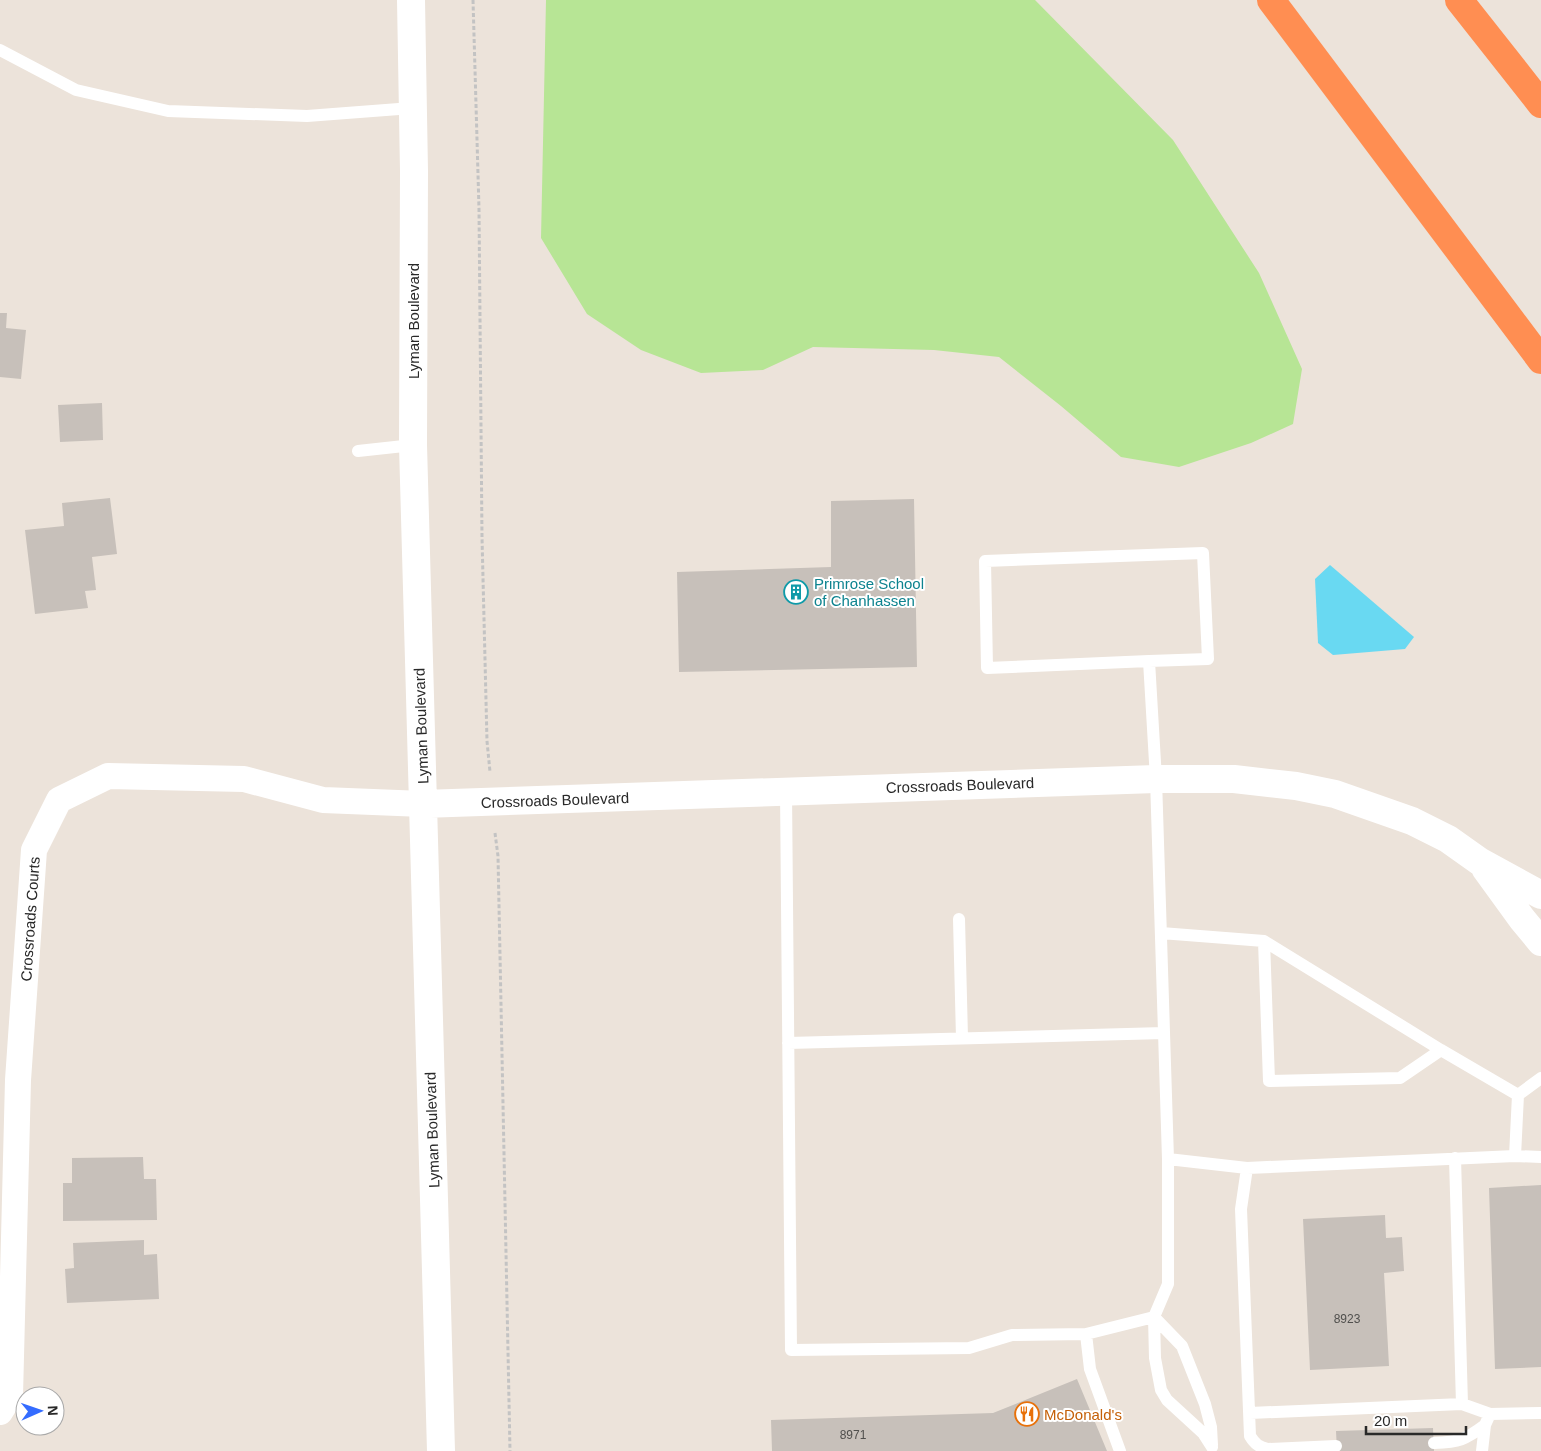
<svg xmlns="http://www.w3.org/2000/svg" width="1541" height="1451" font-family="Arial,sans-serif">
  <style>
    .green { fill: #b7e595 }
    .water { fill: #69d9f2 }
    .building { fill: #c7c0ba }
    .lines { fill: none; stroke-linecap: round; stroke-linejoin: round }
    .path { stroke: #c3c3c3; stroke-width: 3; stroke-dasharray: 4 2.5; stroke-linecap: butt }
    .lane { stroke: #fff; stroke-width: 12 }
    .street { stroke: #fff; stroke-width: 26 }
    .secondary { stroke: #fff; stroke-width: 28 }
    .highway { stroke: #ff8e52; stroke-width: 28 }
    .labels { text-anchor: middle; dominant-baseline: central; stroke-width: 4; stroke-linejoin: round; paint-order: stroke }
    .number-label { font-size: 12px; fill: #504f4d }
    .street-label { font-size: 15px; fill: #292929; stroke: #fff }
    .culture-label { font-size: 15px; fill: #0d838f; stroke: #fff; text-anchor: start }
    .food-label { font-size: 15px; fill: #c56008; stroke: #fff; text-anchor: start }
  </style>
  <rect width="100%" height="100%" fill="#ece3da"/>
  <path class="green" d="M546,0H1035L1173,140L1259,273L1302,369L1293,424L1251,443L1179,467L1121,457L1061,406L999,357L934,350L813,347L763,370L701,373L641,350L587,314L541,238Z"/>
  <path class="water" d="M1330,565L1414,637L1405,649L1333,655L1318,643L1315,579Z"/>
  <path class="building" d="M0,313H7L6,328L26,330L21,379L0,377Z
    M102,403L103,440L60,442L58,405Z
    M110,498L117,554L92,557L96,590L85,591L88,608L35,614L25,530L64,526L62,503Z
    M914,499L917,667L679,672L677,572L831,567V501Z
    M143,1157L144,1179H156L157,1220L63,1221V1183H72V1158Z
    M1541,1185V1367L1495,1369L1489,1188Z
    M1385,1215L1386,1238L1402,1237L1404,1271L1384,1273L1389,1366L1310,1370L1303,1219Z
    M144,1240V1255L157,1254L159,1299L67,1303L65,1269L74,1268L73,1243Z
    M1077,1379L1107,1451H772L771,1420L993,1413Z
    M1433,1428L1434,1451H1337L1336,1431Z"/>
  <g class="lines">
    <path class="path" d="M473,0L479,209L482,537L487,741L490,772
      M495,833L498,856L510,1451"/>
    <path class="lane" d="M0,50L76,90L168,111L307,116L412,108
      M358,451L413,445
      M1149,661L1208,659L1203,553L985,561L987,668L1149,661L1156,779L1168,1159
      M786,791L791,1350L969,1348L1012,1335L1086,1334L1154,1317L1168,1284V1159L1247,1168L1515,1156L1541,1157
      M959,919L962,1038
      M1161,933L1264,941L1441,1050L1518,1095
      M1264,941L1269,1081L1400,1078L1441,1050
      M788,1043L1164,1033
      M1515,1156L1518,1095L1541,1078
      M1455,1158L1462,1404L1490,1414
      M1247,1168L1241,1209L1250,1436C1255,1444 1259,1447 1268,1449L1336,1446
      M1154,1317L1155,1358L1161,1390L1167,1400L1203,1433L1212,1447
      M1154,1317L1182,1346L1205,1404L1211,1427L1212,1445
      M1086,1334L1090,1369L1120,1451
      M1250,1413L1462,1404
      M1434,1443C1459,1442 1465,1440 1485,1425
      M1482,1451L1485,1425L1490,1414L1541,1413"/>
    <path class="street" d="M0,1412L10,1396L18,1080L34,850L59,800L108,776L244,779L323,800L423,804"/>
    <path class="secondary" d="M411,0L414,171L413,445L441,1451
      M423,804L1156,779H1234L1296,786L1335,794L1412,821L1448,839L1479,861L1541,895
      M1485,868L1522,919L1541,942"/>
    <path class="highway" d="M1271,0L1541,360
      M1459,0L1541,104"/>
  </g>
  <defs>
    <g id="building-ring" transform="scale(1.25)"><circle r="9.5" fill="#fff" stroke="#0f9aa8" stroke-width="1.5"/><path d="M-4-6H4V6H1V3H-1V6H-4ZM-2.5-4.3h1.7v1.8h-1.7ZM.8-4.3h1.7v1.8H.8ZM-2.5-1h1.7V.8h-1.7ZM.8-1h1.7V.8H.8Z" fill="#0f9aa8"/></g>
    <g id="restaurant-ring" transform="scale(1.25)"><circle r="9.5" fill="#fff" stroke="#e8710a" stroke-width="1.5"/><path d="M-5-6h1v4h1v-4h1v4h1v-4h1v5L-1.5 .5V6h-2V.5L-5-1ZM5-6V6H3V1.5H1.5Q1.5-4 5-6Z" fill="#e8710a"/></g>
  </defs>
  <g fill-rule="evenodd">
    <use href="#building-ring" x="796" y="592"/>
    <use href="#restaurant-ring" x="1027" y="1414"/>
  </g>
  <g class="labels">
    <g class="number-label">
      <text x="1347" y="1319">8923</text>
      <text x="853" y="1435">8971</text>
    </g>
    <g class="street-label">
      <text transform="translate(413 321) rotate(-90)">Lyman Boulevard</text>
      <text transform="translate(421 726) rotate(-92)">Lyman Boulevard</text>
      <text transform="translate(960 785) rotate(-2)">Crossroads Boulevard</text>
      <text transform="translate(555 800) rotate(-2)">Crossroads Boulevard</text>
      <text transform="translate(30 919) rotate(-86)">Crossroads Courts</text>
      <text transform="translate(432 1130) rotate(-92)">Lyman Boulevard</text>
    </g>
    <g class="culture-label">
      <text x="814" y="583">Primrose School<tspan x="814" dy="17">of Chanhassen</tspan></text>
    </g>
    <g class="food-label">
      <text x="1044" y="1414">McDonald's</text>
    </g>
  </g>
  <g transform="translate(40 1411) rotate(88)"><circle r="24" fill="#ffffff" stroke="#a9a9a9"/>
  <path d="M0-4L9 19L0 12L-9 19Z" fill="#346cff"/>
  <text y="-8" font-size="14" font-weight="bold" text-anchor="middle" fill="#292929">N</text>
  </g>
  <path d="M1366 1426v8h100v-8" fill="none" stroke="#292929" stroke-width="2.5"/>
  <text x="1374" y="1426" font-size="15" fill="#292929" stroke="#ffffff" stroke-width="4" paint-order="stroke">20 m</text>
</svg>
